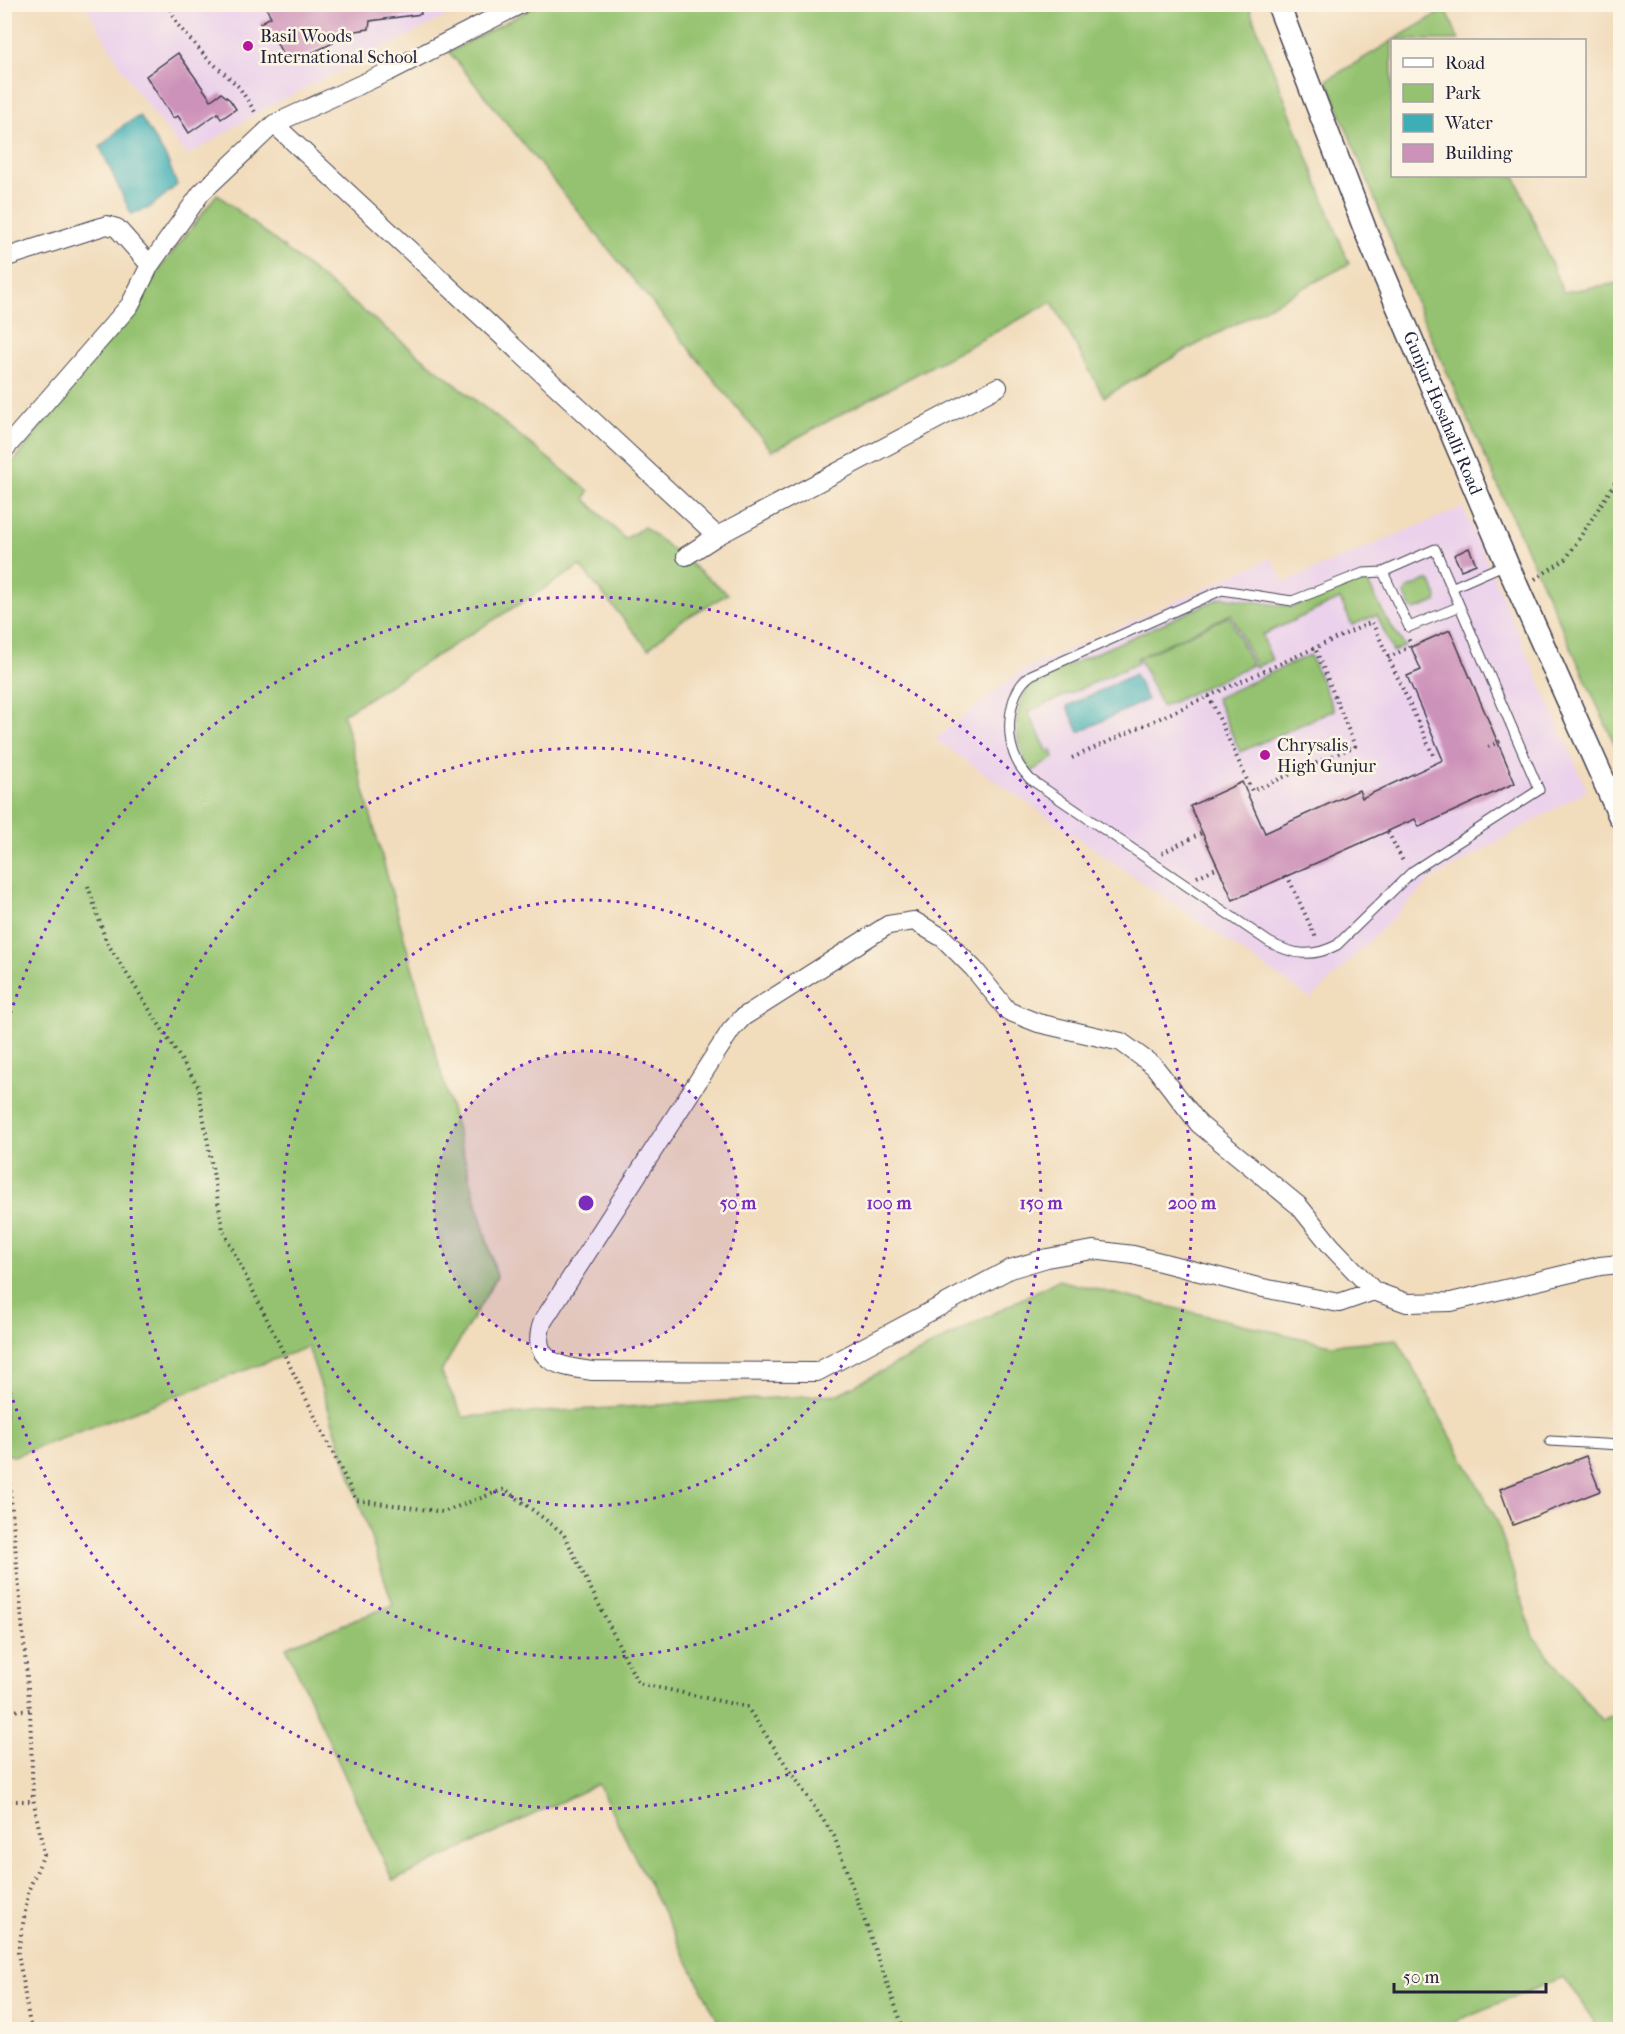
<svg xmlns="http://www.w3.org/2000/svg" width="1625" height="2034" font-family="'IM FELL French Canon',serif">
  <style>
    .built { fill: #ebd1eb }
    .green { fill: #94c270; stroke: #5b7256; stroke-width: 1.5 }
    .water { fill: #3daeb5; stroke: #306878; stroke-width: 1.5 }
    .building { fill: #cd92b9 }
    .lines { fill: none; stroke-linecap: round; stroke-linejoin: round }
    .service-casing { stroke: #413e4e; stroke-width: 11 }
    .minor-casing { stroke: #413e4e; stroke-width: 20 }
    .tertiary-casing { stroke: #413e4e; stroke-width: 25 }
    .path { stroke: #413e4e; stroke-width: 4; stroke-dasharray: 1.5 4.5; stroke-linecap: butt }
    .service { stroke: #fff; stroke-width: 9 }
    .minor { stroke: #fff; stroke-width: 18 }
    .tertiary { stroke: #fff; stroke-width: 22 }
    .ring { fill: none; stroke: #7b2cbf; stroke-width: 3; stroke-dasharray: 3 6 }
    .poi-dot { fill: #b5179e; stroke: #fcf5e5; stroke-width: 2 }
    .labels { text-anchor: middle; dominant-baseline: central; stroke-width: 5; stroke-linejoin: round; paint-order: stroke }
    .poi-label { font-size: 18px; fill: #22223b; stroke: #fcf5e5; text-anchor: start }
    .street-label { font-size: 18px; fill: #22223b; stroke: #fcf5e5 }
    .centre { fill: #7b2cbf; stroke: #fcf5e5; stroke-width: 3 }
    .ring-label { font-size: 18px; text-anchor: middle; font-weight: bold; fill: #7b2cbf; stroke: #fcf5e5; stroke-width: 5; stroke-linejoin: round; paint-order: stroke }
  </style>
  <rect width="100%" height="100%" fill="#fcf5e5"/>
  <filter id="ink" filterUnits="userSpaceOnUse"><feTurbulence type="fractalNoise" baseFrequency=".0167" numOctaves="2"/><feDisplacementMap in="SourceGraphic" scale="12" xChannelSelector="R" yChannelSelector="G"/><feConvolveMatrix kernelMatrix="1 2 1 2 8 2 1 2 1" color-interpolation-filters="sRGB"/></filter>
  <filter id="wash" filterUnits="userSpaceOnUse"><feTurbulence type="fractalNoise" baseFrequency=".008" numOctaves="4" result="noise"/><feDisplacementMap in="SourceGraphic" scale="24" xChannelSelector="R" yChannelSelector="G"/><feGaussianBlur stdDeviation="1.35" result="paint"/><feColorMatrix in="noise" values="0 0 0 0 0 0 0 0 0 0 0 0 0 0 0 0 0 1.4 0 .05"/><feComposite in="paint" operator="in"/></filter>
  <g filter="url(#wash)">
    <rect width="100%" height="100%" fill="#f1dcbc"/>
    <path class="built" d="M85,5H468L264,109L187,156L133,87Z
      M1463,507L1587,790L1431,880L1311,999L935,739L1019,672L1271,558L1284,582Z"/>
    <path class="green" d="M540,4L1248,5L1349,264L1179,354L1104,397L1052,302L772,451L449,52Z
      M1446,9L1459,40H1393Z
      M1392,41V176H1515L1563,292L1620,283V756L1422,317L1327,80Z
      M217,194L589,491L585,499L625,539L644,527L728,594L679,622L648,649L580,566L343,714L497,1277L441,1372L463,1417L838,1394L1058,1280L1330,1345L1397,1339L1497,1520L1533,1636L1602,1721L1620,1713V2029H1599L1564,1977L1463,2018L1447,2029H722L598,1784L393,1881L286,1647L393,1605L308,1347L14,1456L5,1454V473Z
      M1361,580L1367,581L1387,620L1405,646L1393,652L1377,615L1352,625L1340,599L1262,635L1272,660L1256,667L1231,614L1137,658L1138,663L1028,712L1048,752L1052,750L1054,758L1031,772C1014,745 1008,699 1038,679L1222,597L1292,607Z
      M1426,580L1431,582L1437,597L1436,602L1415,610L1410,607L1405,594L1407,589Z
      M1229,616L1252,665L1162,707L1139,658Z
      M1310,655L1334,710L1240,752L1216,698Z"/>
    <path class="water" d="M140,116L167,159L177,185L149,208L131,214L100,147L125,124Z
      M1135,674L1147,700L1079,732L1067,706Z"/>
    <g id="blocks">
      <path class="building" d="M264,4H420L421,14L370,21L369,29L328,35L333,43L288,64L273,36L268,39L260,23L271,17Z
        M178,53L211,100L221,93L230,100L236,109L221,119L218,113L189,133L178,116L173,118L146,76Z
        M1469,548L1476,564L1461,570L1454,555Z
        M1450,630L1515,783L1419,827L1415,819L1233,900L1190,806L1242,782L1265,833L1359,790L1362,798L1443,760L1407,676L1421,670L1411,647Z
        M1586,1456L1600,1491L1513,1525L1500,1489Z"/>
    </g>
  </g>
  <g filter="url(#ink)">
    <use href="#blocks" fill-opacity="0" stroke="#413e4e" stroke-width="1.5"/>
    <g class="lines">
      <g class="service-casing">
        <path id="service" d="M1435,549L1539,790L1413,871L1337,945C1312,958 1293,955 1269,942L1030,779C1026,774 1021,769 1018,763C1004,738 1007,692 1031,675L1222,590L1292,601L1363,573L1383,572Z
          M1383,572L1409,627L1458,607
          M1451,588L1506,564
          M1550,1441L1620,1445"/>
      </g>
      <g class="minor-casing">
        <path id="minor" d="M274,124L717,536
          M4,258L107,225L117,228L150,265
          M4,450L130,305L150,265L201,193L274,124L390,71L521,4
          M686,556L717,536L998,387
          M1374,1291L1339,1303L1258,1287L1133,1255L1093,1250L1047,1258L1010,1269L817,1372L592,1371C560,1367 528,1361 543,1321L731,1030L743,1017L888,925L914,921L943,938L974,969L1008,1011L1038,1023L1121,1042L1154,1066L1199,1124L1299,1206L1331,1246L1374,1291L1407,1303L1451,1302L1600,1266L1620,1264"/>
      </g>
      <g class="tertiary-casing">
        <g id="tertiary">
          <path id="s1" d="M1278,4L1366,232L1507,564L1620,817"/>
        </g>
      </g>
      <path class="path" d="M168,4L178,25L206,57L239,87L257,115
        M1535,579L1566,559L1620,475
        M1388,658L1409,647V638
        M1209,696L1252,791L1355,746L1315,648
        M1488,747L1503,740
        M1072,758L1372,622L1434,757
        M1388,832L1404,863
        M1162,853L1202,833
        M1287,875L1316,938
        M1197,877L1218,867
        M88,886L106,941L198,1086L223,1230L356,1500L443,1512L505,1489L563,1533L638,1683L747,1707L834,1836L904,2030
        M8,1466L30,1710L33,1798L44,1854L29,1889L18,1953L30,2025L33,2030
        M4,1711L30,1710
        M4,1801H34"/>
      <use href="#service" class="service"/>
      <use href="#minor" class="minor"/>
      <use href="#tertiary" class="tertiary"/>
    </g>
  </g>
  <circle cx="586" cy="1203" r="152" fill="#7b2cbf" fill-opacity=".12"/>
  <g class="ring">
    <circle cx="586" cy="1203" r="152"/>
    <circle cx="586" cy="1203" r="303"/>
    <circle cx="586" cy="1203" r="455"/>
    <path d="M5 1031A606 606 0 1 1 5 1375"/>
  </g>
  <g class="poi-dot">
    <circle cx="248" cy="46" r="6"/>
    <circle cx="1265" cy="755" r="6"/>
  </g>
  <g class="labels">
    <g class="poi-label">
      <text x="260" y="36">Basil Woods<tspan x="260" dy="21">International School</tspan></text>
      <text x="1277" y="745">Chrysalis<tspan x="1277" dy="21">High Gunjur</tspan></text>
    </g>
    <g class="street-label">
      <text stroke="none"><textPath href="#s1" startOffset="441">Gunjur Hosahalli Road</textPath></text>
    </g>
  </g>
  <circle cx="586" cy="1203" r="9" class="centre"/>
  <g class="ring-label">
    <text x="738" y="1209">50 m</text>
    <text x="889" y="1209">100 m</text>
    <text x="1041" y="1209">150 m</text>
    <text x="1192" y="1209">200 m</text>
  </g>
  <rect width="1625" height="2034" fill="none" stroke="#fcf5e5" stroke-width="24"/>
  <rect x="1391" y="39" width="195" height="138" fill="#fcf5e5" stroke="#a5a1a1" stroke-width="1.5"/>
  <rect x="1403" y="58" width="30" height="9" fill="#ffffff" stroke="#a5a1a1" stroke-width="1.5"/>
  <text x="1445" y="69" font-size="18" fill="#22223b">Road</text>
  <rect x="1403" y="84" width="30" height="18" fill="#94c270" stroke="#a5a1a1" stroke-width="1.5"/>
  <text x="1445" y="99" font-size="18" fill="#22223b">Park</text>
  <rect x="1403" y="114" width="30" height="18" fill="#3daeb5" stroke="#a5a1a1" stroke-width="1.5"/>
  <text x="1445" y="129" font-size="18" fill="#22223b">Water</text>
  <rect x="1403" y="144" width="30" height="18" fill="#cd92b9" stroke="#a5a1a1" stroke-width="1.5"/>
  <text x="1445" y="159" font-size="18" fill="#22223b">Building</text>
  <path d="M1394 1983v9h152v-9" fill="none" stroke="#22223b" stroke-width="3"/>
  <text x="1403" y="1983" font-size="18" fill="#22223b" stroke="#fcf5e5" stroke-width="4.5" paint-order="stroke">50 m</text>
</svg>
